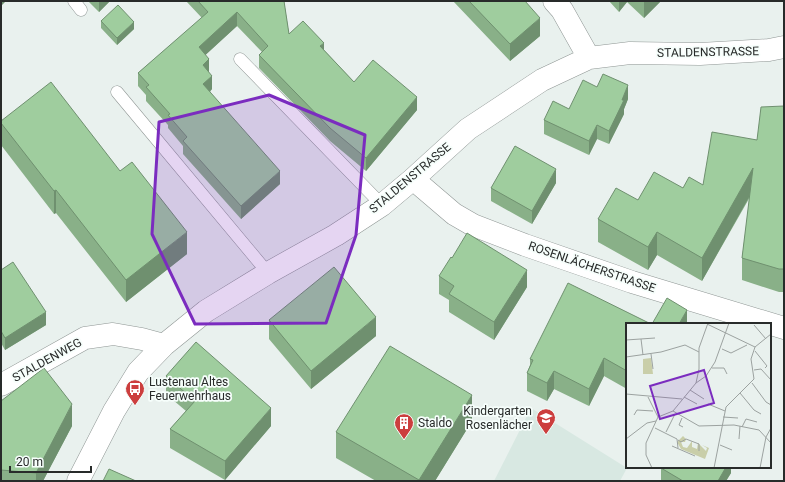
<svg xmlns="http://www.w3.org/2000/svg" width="785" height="482" font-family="Roboto,sans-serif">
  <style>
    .built { fill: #d8e8e2 }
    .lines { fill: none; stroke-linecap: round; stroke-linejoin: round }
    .service-casing { stroke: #8f9694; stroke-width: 13 }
    .minor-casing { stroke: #8f9694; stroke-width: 23 }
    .service { stroke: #fff; stroke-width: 12 }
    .minor { stroke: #fff; stroke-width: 22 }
    .wall { fill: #89b088 }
    .shaded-wall { fill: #6f906f }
    .building { fill: #9fcd9e; stroke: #6f906f }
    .marked { fill: #7b2cbf; fill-opacity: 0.2; stroke: #7b2cbf; stroke-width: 3; stroke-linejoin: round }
    .labels { text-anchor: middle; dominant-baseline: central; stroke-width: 3.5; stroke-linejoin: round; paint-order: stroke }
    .street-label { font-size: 12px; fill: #282b2a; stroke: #f6fefb }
    .poi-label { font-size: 12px; fill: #282b2a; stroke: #f6fefb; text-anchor: start }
    .inset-road { fill: none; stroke: #9ca2a0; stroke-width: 1 }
    .view { fill: #7b2cbf; fill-opacity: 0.15; stroke: #7b2cbf; stroke-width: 2 }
    .inset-edge { fill: none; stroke: #282b2a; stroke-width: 2 }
  </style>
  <rect width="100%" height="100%" fill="#e9f1ee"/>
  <path class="built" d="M531,408L627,468L620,481H494Z"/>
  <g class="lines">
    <g class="service-casing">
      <path id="service" d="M74,1L81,10
        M240,59L382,205
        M117,92L268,273"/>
    </g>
    <g class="minor-casing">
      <path id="minor" d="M554,1L562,10L589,58
        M413,179L454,214L473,225L525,245L632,282L784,328
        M1,385L85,338L113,334L142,339L164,345
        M78,481L114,411L138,372L164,345L206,311L268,273L336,235L382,205L413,179L468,129L542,80L589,58L630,53L700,54L769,50L784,47"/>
    </g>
    <use href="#service" class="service"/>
    <use href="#minor" class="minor"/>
  </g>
  <path class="wall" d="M88,1H110L99,12Z
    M186,1H284L289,34L324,50L354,82L417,110L366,171L330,141L259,68V55L262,52L237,26L205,55L212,89L210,92L280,184L241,219L183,154V146L168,128V125L146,101V95L138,86V73L202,18Z
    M453,1H525L540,36L510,61Z
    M609,1H661L644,18L627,2L619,12Z
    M101,21L134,29L117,45L101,28Z
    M597,87L628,99L624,109V114L609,144L597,139L589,155L544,134V120L569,109Z
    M784,106V292H779L742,280V258L750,197L702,281L657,255L648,270L598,242V219L638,200L683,188L703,185L757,140Z
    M1,121L187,254L126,302L56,213L54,214L1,145Z
    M556,183L532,224L491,201V188Z
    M1,270L46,325L5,350L1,343Z
    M439,276L527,287L494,340L449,312V300L439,294Z
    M269,320L376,336L311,389L269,339Z
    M627,324V389L604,376L589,406L554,389L547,401L527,391V373L530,365V359Z
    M166,376L271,426L225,480L170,448V429L186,411L166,394Z
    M1,401L72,426L43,481H1Z
    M784,416V432L783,431V418Z
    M472,421L435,481H376L336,458V432Z
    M731,467V473L726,481H661V468Z"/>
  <path class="shaded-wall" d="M1,1H6L1,6Z
    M99,1H110L99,12Z
    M619,1H627V2L619,12Z
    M644,1H661L644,18Z
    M237,12V26L199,61V47Z
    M540,18V36L510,61V44Z
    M134,22V29L117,45V38Z
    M324,43V56L320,46Z
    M209,59V73L203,65Z
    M212,76V89L203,98V84Z
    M628,85V99L624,109V114L609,144V131Z
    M417,97V110L366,171V158Z
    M597,125V139L589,155V141Z
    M753,168V190L702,281V258Z
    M556,169V183L532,224V211Z
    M280,171V184L241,219V206Z
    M56,190V213L54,214V191Z
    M187,232V254L126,302V280Z
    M657,232V255L648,270V247Z
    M527,270V287L494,340V322Z
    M687,310V324H679Z
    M46,312V325L5,350V338Z
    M376,317V336L311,389V371Z
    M604,358V376L589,406V389Z
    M554,371V389L547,401V383Z
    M472,395V421L435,481H419V480Z
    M72,404V426L43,481H36V473Z
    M271,408V426L225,480V461Z
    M726,467H731V473L726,481H718Z"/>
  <path class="building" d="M198,1H284L289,34L303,21L324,43L320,46L354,82L373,60L417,97L366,158L330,128L259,55L268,46L237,12L199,47L209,59L203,65L212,76L203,84L280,171L241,206L183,141L187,137L168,115L170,114L146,87L149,85L138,73L208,12Z
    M469,1H525L540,18L510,44Z
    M118,5L134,22L117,38L101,21Z
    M603,74L628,85L622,100H624L609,131L597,125L589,141L544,120L553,101L569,109L583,80L597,87Z
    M51,82L120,171L132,162L187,232L126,280L56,190L54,191L1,123V121Z
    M784,106V269H779L742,258L753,168L702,258L657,232L648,247L598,219L616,188L638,200L654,172L683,188L689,177L703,185L712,132L757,140L761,107Z
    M515,146L556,169L532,211L491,188Z
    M467,233L527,270L494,322L449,294L454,286L439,276L451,257L452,258Z
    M13,262L46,312L5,338L1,331V270Z
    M334,267L376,317L311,371L269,320Z
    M568,283L651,324H627V371L604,358L589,389L554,371L547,383L527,373L533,360L530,359Z
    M667,298L687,310L679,324H652Z
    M196,342L271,408L225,461L170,429L195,401L166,376Z
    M390,346L472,395L419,480L336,432Z
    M44,368L72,404L36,473L1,470V401Z
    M661,467H726L718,481H683L661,468Z
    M109,469L136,481H103Z"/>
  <path class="marked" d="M269,95L365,135L356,235L326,323L195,324L152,234L159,122Z"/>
  <defs>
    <g id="bus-pin" transform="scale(1)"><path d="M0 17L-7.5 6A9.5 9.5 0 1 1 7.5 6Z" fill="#cc3e3e" stroke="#f6fefb"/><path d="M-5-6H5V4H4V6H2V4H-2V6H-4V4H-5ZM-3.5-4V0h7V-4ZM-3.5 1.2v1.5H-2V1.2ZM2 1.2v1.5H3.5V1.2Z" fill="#fff"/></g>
    <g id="school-pin" transform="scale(1)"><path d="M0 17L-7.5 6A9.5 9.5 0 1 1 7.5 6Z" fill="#cc3e3e" stroke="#f6fefb"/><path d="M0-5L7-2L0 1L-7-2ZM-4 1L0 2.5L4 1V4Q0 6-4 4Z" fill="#fff"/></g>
    <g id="building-pin" transform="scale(1)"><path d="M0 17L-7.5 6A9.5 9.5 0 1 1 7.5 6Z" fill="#cc3e3e" stroke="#f6fefb"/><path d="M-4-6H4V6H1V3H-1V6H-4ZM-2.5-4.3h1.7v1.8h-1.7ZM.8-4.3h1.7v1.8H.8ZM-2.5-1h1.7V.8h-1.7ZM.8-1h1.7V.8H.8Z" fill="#fff"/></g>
  </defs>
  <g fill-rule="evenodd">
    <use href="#bus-pin" x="135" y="389"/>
    <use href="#school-pin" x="546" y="418"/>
    <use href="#building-pin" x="404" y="423"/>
  </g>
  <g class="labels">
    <g class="street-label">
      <text transform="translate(708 52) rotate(-1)">STALDENSTRASSE</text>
      <text transform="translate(410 178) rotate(-40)">STALDENSTRASSE</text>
      <text transform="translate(592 267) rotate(19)">ROSENLÄCHERSTRASSE</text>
      <text transform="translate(47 360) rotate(-29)">STALDENWEG</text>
    </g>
    <g class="poi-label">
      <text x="149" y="382">Lustenau Altes<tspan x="149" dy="14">Feuerwehrhaus</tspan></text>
      <text x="532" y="411" text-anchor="end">Kindergarten<tspan x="532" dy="14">Rosenlächer</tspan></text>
      <text x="418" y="423">Staldo</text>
    </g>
  </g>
  <g transform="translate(626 323)">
    <rect width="145" height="145" fill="#e9f1ee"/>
    <path d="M25,35L27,51H17V36ZM57,113L60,116L59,119H55L57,124L61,125L66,118V124L71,126L72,120L80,128L81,125L76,122L83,125L79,136L55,126L51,119Z" fill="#c9cea9"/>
    <path class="inset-road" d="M81,1L129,24L145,11M128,2L140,16M15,16L17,32M0,17L29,15M96,26L105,30L121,22M129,28L141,43L139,45M25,31L27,46M0,34L35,29L59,22L73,29M86,45H98L101,51M128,47L135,46L145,57M70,60L80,53L89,39L103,0M126,60L140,79L145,82M64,67L78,76M114,70L128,87L135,91M0,71L56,76M22,74L32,94M58,74L71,81M82,81L99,88M47,88L73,103L108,102L133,107L145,120M8,92L11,87L27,88M32,94L47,88L70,60L73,46V25L82,0M97,94L112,95M56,95L53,102L57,104M116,104L120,96L131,99M29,105L51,116L52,125M40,109L49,91M0,116L21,100L30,98M113,116L114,103M52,117L55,119L60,116L73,121V128M94,122L106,127M46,123L69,133M26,145L20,132V120L32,94M88,145L100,84L128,56L125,36L129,24M134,145L140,114L145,105"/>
    <path class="view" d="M78,47L88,80L34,96L24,63Z"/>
    <rect width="145" height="145" class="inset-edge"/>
  </g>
  <rect width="785" height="482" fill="none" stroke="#282b2a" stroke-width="4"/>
  <path d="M10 466v6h81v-6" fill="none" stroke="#282b2a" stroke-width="2"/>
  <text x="16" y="466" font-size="12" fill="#282b2a" stroke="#f6fefb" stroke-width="3" paint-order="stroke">20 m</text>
</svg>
